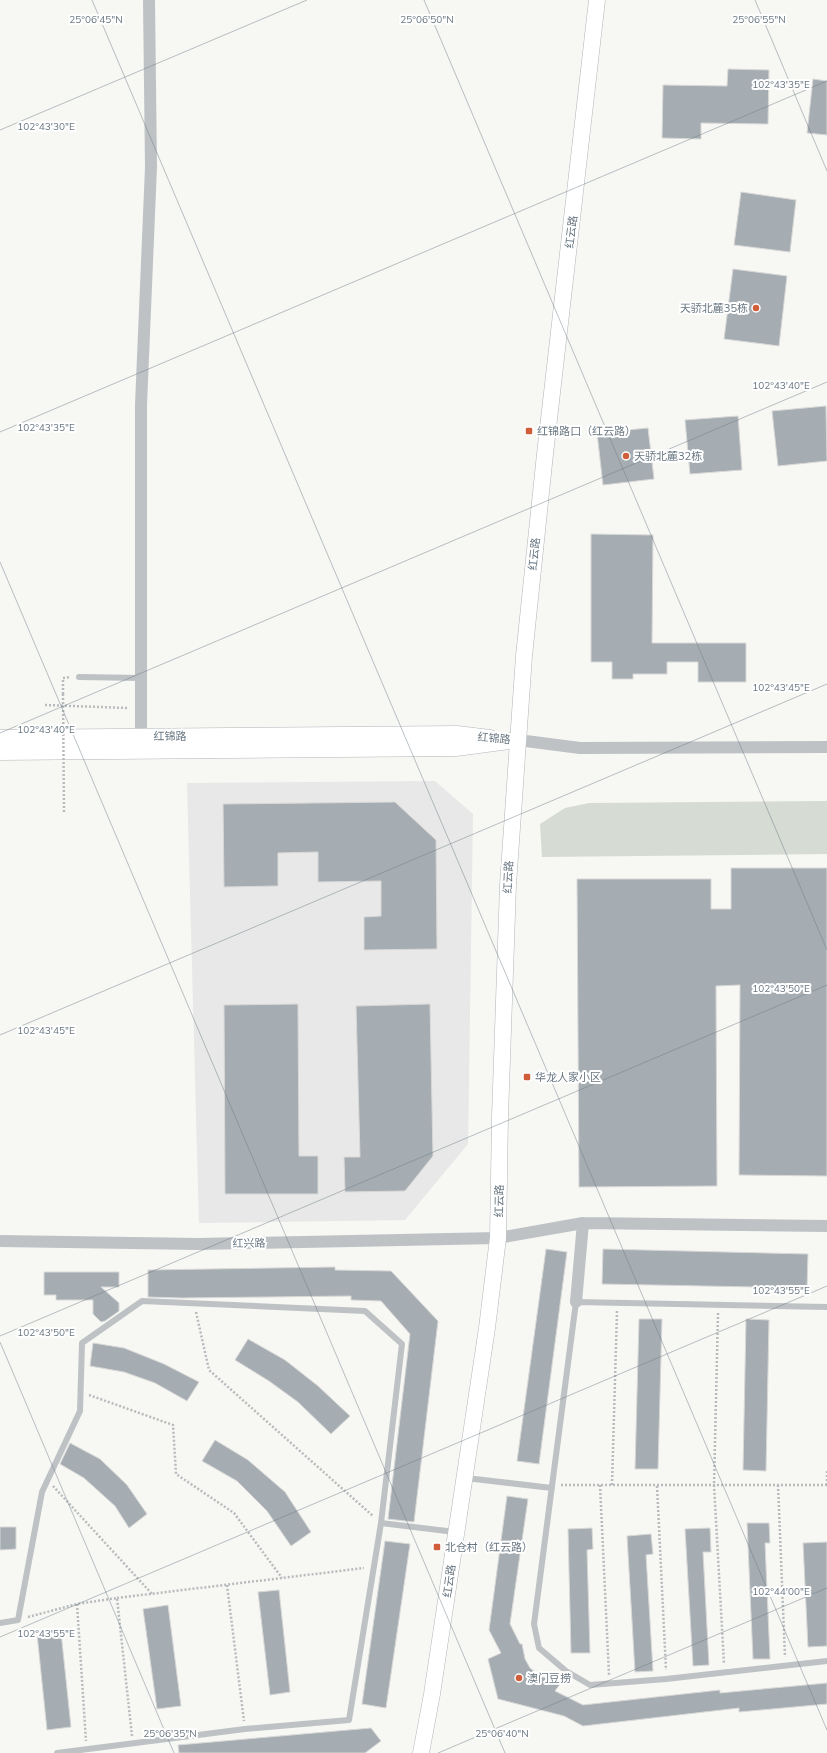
<svg xmlns="http://www.w3.org/2000/svg" width="827" height="1753" font-family="Mulish,'Noto Sans SC',sans-serif">
  <style>
    .built { fill: #e7e8e7 }
    .green { fill: #d6dbd4 }
    .building { fill: #a6adb2; stroke: #d8d8d7 }
    .lines { fill: none; stroke-linecap: round; stroke-linejoin: round }
    .secondary-casing { stroke: #b1b6ba; stroke-width: 17 }
    .path { stroke: #b8bbbd; stroke-width: 2.5; stroke-dasharray: 2 2; stroke-linecap: butt }
    .lane { stroke: #bec2c5; stroke-width: 6 }
    .street { stroke: #bec2c5; stroke-width: 12 }
    .secondary { stroke: #fff; stroke-width: 16 }
    .path-bridge { stroke: #b8bbbd; stroke-width: 2.5; stroke-dasharray: 2 2; stroke-linecap: butt }
    .ticks { fill: none; stroke: #697782; stroke-width: 1; stroke-opacity: 0.45 }
    .poi-dot { fill: #d05e3b; stroke: #fff; stroke-width: 1.5 }
    .labels { text-anchor: middle; dominant-baseline: central; stroke-width: 4; stroke-linejoin: round; paint-order: stroke }
    .street-label { font-size: 11px; fill: #697782; stroke: #fff }
    .poi-label { font-size: 11px; fill: #697782; stroke: #fff; text-anchor: start }
    .ticks-label { font-size: 10px; text-anchor: middle; fill: #697782; stroke: #fff; stroke-width: 4; stroke-linejoin: round; paint-order: stroke }
  </style>
  <rect width="100%" height="100%" fill="#f7f7f4"/>
  <path class="built" d="M435,781L473,814L468,1144L405,1220L199,1223L187,783Z"/>
  <path class="green" d="M827,801V854L542,857L540,824L565,808L589,803Z"/>
  <path class="building" d="M728,69L769,70L768,124L701,123V139L662,138L663,85L727,86Z
    M813,79L827,81V135L807,133Z
    M741,192L796,200L790,252L734,245Z
    M733,269L787,276L779,346L724,339Z
    M826,406L827,461L778,466L772,411Z
    M738,416L742,470L690,474L685,420Z
    M648,428L654,479L603,485L597,433Z
    M591,534L653,535L652,643H746V682H698V662H667V674H633V679H612V662H591Z
    M395,802L436,840L437,949L364,950V917L381,916V881L318,882V852L278,853V886L224,887L223,804Z
    M731,868H827V1176L739,1175L740,985L716,986L717,1186L579,1187L577,879H711V909H731Z
    M298,1004L299,1156H318V1194H225L224,1005Z
    M430,1004L433,1156L405,1191L345,1192L344,1157H360L356,1006Z
    M546,1249L567,1252L539,1464L517,1461Z
    M603,1249L808,1254L807,1288L602,1284Z
    M335,1267V1270L391,1271L438,1321L414,1522L388,1519L410,1334L381,1301L351,1300V1296L182,1298L148,1297V1270Z
    M44,1272H119V1287H101L119,1303V1311L105,1321L101,1322L93,1314V1300H56V1295H44Z
    M639,1319H662L658,1469H635Z
    M746,1319L769,1320L766,1471L743,1470Z
    M248,1339L285,1360L318,1386L350,1416L331,1434L298,1402L269,1381L235,1360Z
    M93,1343L124,1348L164,1364L199,1382L187,1401L155,1383L124,1372L90,1366Z
    M215,1440L248,1460L285,1492L311,1532L291,1546L267,1511L237,1481L202,1461Z
    M70,1443L100,1459L127,1485L147,1514L129,1528L115,1506L84,1478L60,1464Z
    M507,1496L528,1499L510,1624L520,1644H522L525,1659L530,1668L540,1676L551,1680H563L555,1691L583,1705L720,1690V1693L827,1683V1704L739,1712V1708L583,1726L564,1716L498,1699L488,1659L501,1653L489,1630Z
    M747,1523H769L770,1543H765L770,1659H753Z
    M0,1527H16V1549L0,1550Z
    M592,1528L593,1549L587,1550L590,1653H571L568,1529Z
    M710,1528L711,1552H703L709,1665L693,1666L685,1529Z
    M651,1534L653,1554L646,1555L653,1671L635,1672L627,1536Z
    M385,1541L410,1544L386,1708L362,1704Z
    M827,1542V1646L808,1647L803,1543Z
    M279,1590L290,1692L270,1695L258,1592Z
    M168,1605L181,1706L157,1709L143,1609Z
    M61,1632L71,1727L47,1730L37,1634Z
    M371,1728L381,1741L365,1753H179L178,1745Z"/>
  <g class="lines">
    <g class="secondary-casing">
      <path id="secondary" d="M0,738L457,734L490,738
        M0,752L456,748L518,740
        M421,1753L432,1694L487,1328L498,1238L500,1117L508,885L524,656L545,454L597,0"/>
    </g>
    <path class="path" d="M63,694V678L70,677
      M45,705L127,708
      M196,1312L209,1370L373,1516
      M718,1313L714,1485L724,1664
      M89,1395L173,1425L176,1474L234,1513L282,1578
      M561,1485H827
      M600,1485L609,1675
      M612,1485L617,1311
      M778,1485L785,1657
      M827,1485V1471
      M53,1486L152,1594
      M657,1486L666,1670
      M227,1585L244,1721
      M117,1598L364,1568
      M77,1604L86,1741
      M28,1617L77,1604L117,1598L132,1736"/>
    <path class="lane" d="M79,677L141,678
      M827,1307L576,1302L534,1624L539,1648L566,1671L590,1685L666,1679L827,1661
      M466,1478L552,1488
      M0,1623L18,1620L42,1492L80,1411L82,1343L142,1301L365,1311L402,1344L381,1523L455,1532
      M57,1753L245,1729L349,1720L381,1523"/>
    <path class="street" d="M141,736V405L151,167L149,0
      M518,740L580,748L827,747
      M0,1241L199,1244L498,1238L583,1223L827,1226
      M576,1302L583,1223"/>
    <use href="#secondary" class="secondary"/>
    <path class="path-bridge" d="M63,694L64,813"/>
  </g>
  <path class="ticks" d="M92,0L827,1730M424,0L827,950M755,0L827,171M0,130L307,0M0,432L827,81M0,562L505,1753M0,733L827,382M0,1035L827,684M0,1336L827,985M0,1342L174,1753M0,1637L827,1286M438,1753L827,1588"/>
  <g class="poi-dot">
    <circle cx="756" cy="308" r="4"/>
    <rect x="525" y="427" width="8" height="8" rx="2"/>
    <circle cx="626" cy="456" r="4"/>
    <rect x="523" y="1073" width="8" height="8" rx="2"/>
    <rect x="433" y="1543" width="8" height="8" rx="2"/>
    <circle cx="519" cy="1678" r="4"/>
  </g>
  <g class="labels">
    <g class="street-label">
      <text transform="translate(571 232) rotate(-83)">红云路</text>
      <text transform="translate(534 554) rotate(-84)">红云路</text>
      <text x="170" y="736">红锦路</text>
      <text transform="translate(494 738) rotate(5)">红锦路</text>
      <text transform="translate(508 877) rotate(-87)">红云路</text>
      <text transform="translate(499 1201) rotate(-89)">红云路</text>
      <text transform="translate(249 1243) rotate(-1)">红兴路</text>
      <text transform="translate(449 1581) rotate(-82)">红云路</text>
    </g>
    <g class="poi-label">
      <text x="748" y="308" text-anchor="end">天骄北麓35栋</text>
      <text x="537" y="431">红锦路口（红云路）</text>
      <text x="634" y="456">天骄北麓32栋</text>
      <text x="535" y="1077">华龙人家小区</text>
      <text x="445" y="1547">北仓村（红云路）</text>
      <text x="527" y="1678">澳门豆捞</text>
    </g>
  </g>
  <g class="ticks-label">
    <text x="96" y="23">25°06'45"N</text>
    <text x="427" y="23">25°06'50"N</text>
    <text x="759" y="23">25°06'55"N</text>
    <text x="781" y="88">102°43'35"E</text>
    <text x="46" y="130">102°43'30"E</text>
    <text x="781" y="389">102°43'40"E</text>
    <text x="46" y="431">102°43'35"E</text>
    <text x="781" y="691">102°43'45"E</text>
    <text x="46" y="733">102°43'40"E</text>
    <text x="781" y="992">102°43'50"E</text>
    <text x="46" y="1034">102°43'45"E</text>
    <text x="781" y="1294">102°43'55"E</text>
    <text x="46" y="1336">102°43'50"E</text>
    <text x="781" y="1595">102°44'00"E</text>
    <text x="46" y="1637">102°43'55"E</text>
    <text x="170" y="1737">25°06'35"N</text>
    <text x="502" y="1737">25°06'40"N</text>
  </g>
</svg>
